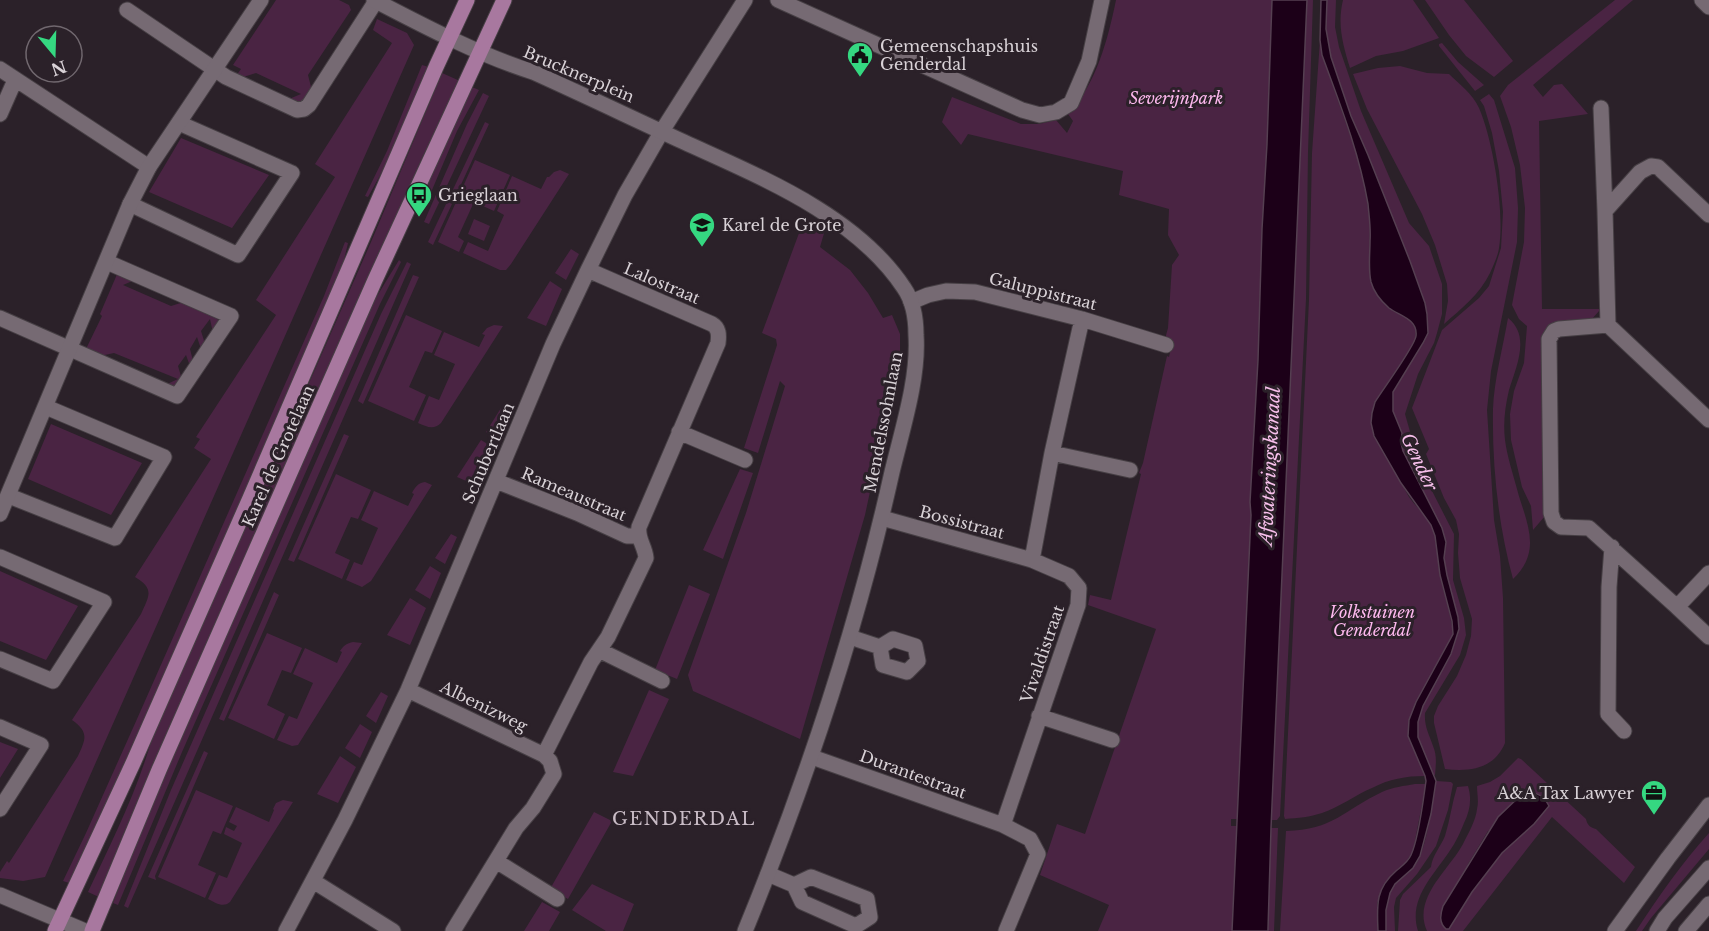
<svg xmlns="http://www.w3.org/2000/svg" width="1709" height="931" font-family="'Libre Baskerville',serif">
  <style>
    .green { fill: #4a2443; fill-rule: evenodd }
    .water { fill: #1c0018; stroke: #553f51; stroke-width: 1.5 }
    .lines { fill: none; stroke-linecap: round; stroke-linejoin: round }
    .street-casing { stroke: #463f44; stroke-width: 17 }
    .secondary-casing { stroke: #463f44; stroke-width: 17 }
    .primary-casing { stroke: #463f44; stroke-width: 17 }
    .street { stroke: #766a73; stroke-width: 15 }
    .secondary { stroke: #766a73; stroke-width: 15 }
    .primary { stroke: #a8789f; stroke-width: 15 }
    .labels { text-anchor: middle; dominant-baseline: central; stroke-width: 6; stroke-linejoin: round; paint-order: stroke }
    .poi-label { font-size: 16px; fill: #d9d2d7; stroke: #2b2129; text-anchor: start }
    .street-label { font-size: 16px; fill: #d9d2d7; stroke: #2b2129 }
    .park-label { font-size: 16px; font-style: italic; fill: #fdb8ee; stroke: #2b2129 }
    .water-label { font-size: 18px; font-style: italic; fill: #f8c0ec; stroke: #2b2129 }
    .neighbourhood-label { font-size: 18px; letter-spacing: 1.5px; fill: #c9bcc6; stroke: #2b2129 }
  </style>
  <rect width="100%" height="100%" fill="#2b2129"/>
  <path class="green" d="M276,0H339L349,5L351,10L308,75L312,91L306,100L298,102L289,99L301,94L256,73L240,78L236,76L241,69L233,65Z
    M1116,0H1272L1267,144L1262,229L1258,360L1250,502L1251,515L1237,819H1231V826H1237L1232,931H1098L1109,905L1040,875L1057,824L1085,834L1156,629L1088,605L1090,595L1111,600L1141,474L1139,473L1143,463L1167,356L1169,357L1171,348L1165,339L1168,328L1172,265L1179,255L1168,235L1169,209L1119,195L1123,171L968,134L961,145L942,122L952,97L1021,124H1039L1056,120L1067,133L1073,121L1068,114C1096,85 1108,39 1116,0Z
    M1307,0H1313L1308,152L1306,299L1280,816L1277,820H1271Z
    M1327,0H1336L1335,27L1339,47L1361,111L1409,223L1429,246L1442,284V314L1437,333L1434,343L1418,374L1405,414L1415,449L1430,487L1454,534L1453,580L1464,618L1466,635L1460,655L1425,713C1424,726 1429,734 1433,746C1437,755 1436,764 1435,775H1433L1418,737V722L1423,706L1451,654L1459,629L1458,617L1447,575L1444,558L1446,542L1442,528L1403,451L1401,443L1402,433L1393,411V392L1423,343L1428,333L1427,314L1425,303L1410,261L1368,155L1351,116L1331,57L1326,29Z
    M1343,0H1413L1439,38L1403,51L1376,56L1350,68C1343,45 1337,25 1343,0Z
    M1425,0H1464L1513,61L1494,77L1466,56L1449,35Z
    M1615,0H1633L1533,85L1543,97L1554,85L1562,84L1588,114L1539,121L1542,309H1599V311L1591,320C1571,320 1549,317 1541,338L1545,516L1533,530L1531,506L1522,487L1511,440L1510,414L1514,391L1524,363L1527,326L1519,319L1512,305L1524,242L1525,208L1520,165L1511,127L1500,96L1508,85Z
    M377,19L407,33L414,45L45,877L23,881L0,878V872L7,861L9,863L78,756C86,739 89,732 72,720L141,614C149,596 155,589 135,577L211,459L194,448L200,439L196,437L276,315L256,300L335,177L315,164L392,43L373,30Z
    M1320,40L1322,55L1357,155L1363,178L1370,220L1369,271L1391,309L1409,319L1416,329L1415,342L1375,402C1366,429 1378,442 1392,465C1398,475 1403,487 1409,497C1416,507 1426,515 1432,526C1439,542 1437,559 1440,576C1444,595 1451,614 1453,634L1416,702L1408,736L1425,776C1406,776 1389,779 1372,788C1355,795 1340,807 1322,813C1310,817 1298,818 1285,819L1284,816L1309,300L1312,153Z
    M1442,43L1458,62L1484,85L1475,91L1439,46V44Z
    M422,65L429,67L392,154L368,197L365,196L387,151Z
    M1400,66L1427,73L1449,74C1459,84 1473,94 1479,108C1493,140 1505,213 1499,248C1498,256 1493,266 1490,273C1480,294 1461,309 1444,324L1448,301L1447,284L1435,245L1422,214L1367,109L1353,74L1378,68Z
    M442,73L460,81L424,154L365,287L124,833L99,897L88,892C112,841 135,796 151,742L371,242Z
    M472,87L479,90L457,131L421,216L419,215L425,186Z
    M483,93L489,96L429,224L424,222L467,124Z
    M1489,94L1494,100L1515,168L1518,208L1517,242L1491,371L1487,410L1494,520L1500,556L1503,598L1505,743C1494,769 1470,772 1445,769L1434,723V716L1438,706L1457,676L1466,655L1471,636L1472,619L1460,578L1458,553L1459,534L1456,520L1444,498L1426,454L1429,449L1412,408L1442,330L1479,298L1489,286L1501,248L1503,212L1499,171L1492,133L1484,106L1480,100Z
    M485,122L489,124L433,245L428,242Z
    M181,138L269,175L232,228L149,192Z
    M475,160L510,175L494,211L474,202L458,237L464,241L459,252L438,242Z
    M560,170L569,174L511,264L506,270H500L463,253L468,242L488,251L504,215L497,211L512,176L541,189L547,177H549L554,172Z
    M805,217L825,230L820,247L850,270L868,293L883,318L892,315L900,334V352L865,515L800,739L693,691L688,675L746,513L785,386L780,381L758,453L744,448L777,345L776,339L762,333Z
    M474,219L490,226L484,241L468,234Z
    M345,242L348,243L340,277L103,812L69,883L63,881L86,833L137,719L324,296Z
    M571,249L579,254L566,280L555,273Z
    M399,260L401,262L380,304L182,752L118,905L113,903L139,835L374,301Z
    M407,262L411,264L128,908L124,906L171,790L381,314Z
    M118,272L137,279L123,285L171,306L187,301L217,317L219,324L213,333L210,319L201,331L206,347L202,352L197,337L190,349L194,365L191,369L186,355L178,366L183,383L175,388L165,385L178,379L114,353L100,356L85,351L102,316L100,314Z
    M413,275L419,277L363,404L358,401Z
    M550,281L562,289L546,326L527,318Z
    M406,315L442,331L432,353L425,351L409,387L426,395L414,421L368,401Z
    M1508,318C1531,336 1516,367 1509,390C1505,407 1503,423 1505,440C1507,456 1513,474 1517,489C1522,509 1535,535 1528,556C1525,566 1520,572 1513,579C1498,524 1492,466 1493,409C1494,380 1503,347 1508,318Z
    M494,325L503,326L441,423C433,431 426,426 418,423L429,396L439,400L455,364L434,355L444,332L479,347L485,335L482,334L487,328Z
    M501,408L509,413L498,440L486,432Z
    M51,424L142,463L111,515L28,479Z
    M344,434L349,436L294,562L288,560Z
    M481,440L494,448L478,486L457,477Z
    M740,469L753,473L723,559L703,550Z
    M336,474L371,490L358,519L351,517L335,553L350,560L342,579L298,559Z
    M425,482L432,485L371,581L362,587L346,580L354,562L362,565L378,528L361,520L374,491L408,506L414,494L412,493C415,487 418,483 425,482Z
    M451,534L457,537L445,564L435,558Z
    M430,566L441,573L430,599L415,590Z
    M0,571L78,606L46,660L0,641Z
    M689,585L710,594L677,679L655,670Z
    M274,592L279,595L224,721L219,719Z
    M410,598L426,608L410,645L387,635Z
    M267,633L302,648L291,673L282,670L267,705L285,714L274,739L228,718Z
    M353,642L362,643L298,745L292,746L277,740L289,716L297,719L313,683L293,674L305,648L337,663L342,652L340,651C343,646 347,643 353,642Z
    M649,690L669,699L633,776L613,772Z
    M381,692L388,696L376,723L366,716Z
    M360,724L372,732L360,758L345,748Z
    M0,742L18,749L0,778Z
    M204,751L208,753L155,876L156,880L148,877Z
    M340,756L356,767L338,803L317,794Z
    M1518,758L1521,759L1586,819C1587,825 1591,828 1596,829L1635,867L1624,883L1552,817L1463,931H1427C1412,898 1449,870 1463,844C1468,834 1476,820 1477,809C1479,802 1477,793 1477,786L1490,782L1500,776ZM1548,806L1534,824L1502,853L1472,892L1449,929L1468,864L1488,831Z
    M1436,781L1451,782L1453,784L1448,810L1436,846L1417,874L1396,898L1394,907L1395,931H1386C1386,912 1385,893 1400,879C1409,872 1417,866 1421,854C1429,831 1432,806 1436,781Z
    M1415,784H1426L1413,851L1406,862L1392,875L1377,903L1378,931H1280L1286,831C1333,830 1344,810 1382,792C1393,787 1404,786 1415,784Z
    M1468,786C1472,799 1470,811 1464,823C1460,833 1456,842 1449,852C1433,876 1408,899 1418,931H1398L1400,900L1403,894L1431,867C1432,856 1441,846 1445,836C1450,820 1452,803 1457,787Z
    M196,790L233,806L221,834L213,831L198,865L216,873L205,898L158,877Z
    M283,800L293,802L230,902C223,908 216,903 208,899L219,875L227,878L242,843L224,834L226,827L234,831L237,826L229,822L236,807L269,822L274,810L273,809L276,803Z
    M594,812L612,821L568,899L550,889Z
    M1271,828H1278L1274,931H1268Z
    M1709,833V849L1651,918L1642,931H1636C1659,896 1681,864 1709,833Z
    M592,884L634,904L623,931H606L572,910Z
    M542,902L560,912L549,931H524Z"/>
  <path class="water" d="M1272,0H1307L1271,828L1268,929V931H1232L1251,515L1250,502L1258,360L1262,229L1267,144Z
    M1321,0H1327L1326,29L1331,57L1351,116L1368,155L1410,261L1425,303L1427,314L1428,333L1423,343L1393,392V411L1402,433L1401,443L1403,451L1442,528L1446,542L1444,558L1447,575L1458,617L1459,629L1451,654L1423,706L1418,722V737L1436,781L1431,814L1420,856L1413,868L1395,884L1390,893L1386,910V931H1378C1377,906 1375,889 1396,871C1402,866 1408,862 1411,855C1419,838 1423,801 1426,781L1425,776L1408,736L1409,720L1416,702L1453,634L1452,621L1440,575L1435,536L1431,525L1401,483L1374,436L1371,423L1372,413L1375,402C1383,389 1415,346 1416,336C1418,319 1400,316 1389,308C1381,301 1374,293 1371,282C1368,268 1370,255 1370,241C1371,228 1369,216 1368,204C1359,152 1340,104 1322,55L1320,40Z
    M1528,792C1538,793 1544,796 1549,806L1534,824L1502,853L1472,892L1449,929H1446C1439,923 1440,915 1443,906L1498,817L1521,795Z"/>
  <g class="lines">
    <g class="street-casing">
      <path id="street" d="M778,0L1022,110L1040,115L1056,112L1071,103L1089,61L1102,0
        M1702,0L1709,7
        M127,10L226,77L297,110L304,109L309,105L376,1
        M0,69L149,167
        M1601,108L1605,211
        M0,114L15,80
        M130,204L238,255L292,173L179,123
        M1709,215L1658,167L1651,166L1640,172L1605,211L1608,325L1559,329L1554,331L1549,339L1551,513L1554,522L1561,527L1589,528L1677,607L1709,573
        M911,302L928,295L946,291L975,292L1082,319L1166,345
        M0,318L177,396L231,316L107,262
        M1608,325L1709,420
        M679,432L745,460
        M1052,453L1130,470
        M496,481L577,513L627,536H638
        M9,496L115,538L164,457L46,407
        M882,518L1032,560
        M1612,547L1609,587L1608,714L1624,731
        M0,557L104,602L53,681L0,659
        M1677,607L1709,637
        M850,637L880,647L883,665L907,672L918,661L915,646L893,639L880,647
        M599,650L662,681
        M408,690L544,755L550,761L554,774L533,808L516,828L453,931
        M1039,716L1112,740
        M0,727L41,745L0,809
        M544,755L591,662L608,637L646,558C645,546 637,539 639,527L718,343C719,335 719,328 712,324L588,270
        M812,757L1003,825
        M496,861L557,899
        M768,874L794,885L802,902L856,926L870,917L867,899L811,877L794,885
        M313,881L393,931
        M286,931L345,820L408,690L553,344L588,270L625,195L662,131
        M1006,931L1038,854L1030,839L1003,825L1078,605L1079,588L1069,576L1032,560L1052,453L1082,319
        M1615,931L1668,858L1709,805"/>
    </g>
    <g class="secondary-casing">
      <path id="secondary" d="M374,0C424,26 479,55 533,72C584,95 634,119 684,142C760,177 856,215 904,288C913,301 916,319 916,335C919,378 902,430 892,472C857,629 806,782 745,931
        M662,131L745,0
        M0,514L130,204L149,167L261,0
        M0,895L85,931
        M1657,931L1665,918L1709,868
        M1686,931L1709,904"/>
    </g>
    <g class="primary-casing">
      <path id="primary" d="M55,931L134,761L250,498L436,67L467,0
        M92,931L159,770L375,280L504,0"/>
    </g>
    <use href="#street" class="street"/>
    <use href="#secondary" class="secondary"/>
    <use href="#primary" class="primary"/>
  </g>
  <defs>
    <g id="civic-pin" transform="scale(1.35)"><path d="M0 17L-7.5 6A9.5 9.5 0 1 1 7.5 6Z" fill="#35d881" stroke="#2b2129"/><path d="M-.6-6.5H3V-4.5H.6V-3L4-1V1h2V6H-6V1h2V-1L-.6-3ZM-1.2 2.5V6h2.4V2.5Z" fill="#111"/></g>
    <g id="bus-pin" transform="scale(1.35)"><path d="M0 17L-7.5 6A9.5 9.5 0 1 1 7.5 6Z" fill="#35d881" stroke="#2b2129"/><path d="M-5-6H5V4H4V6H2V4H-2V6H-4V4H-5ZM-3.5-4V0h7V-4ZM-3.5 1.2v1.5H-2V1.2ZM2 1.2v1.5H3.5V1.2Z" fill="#111"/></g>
    <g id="school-pin" transform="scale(1.35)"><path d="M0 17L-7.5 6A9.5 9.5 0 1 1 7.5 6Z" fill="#35d881" stroke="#2b2129"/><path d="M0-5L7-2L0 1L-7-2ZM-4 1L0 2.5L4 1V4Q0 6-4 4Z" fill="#111"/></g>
    <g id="office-pin" transform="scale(1.35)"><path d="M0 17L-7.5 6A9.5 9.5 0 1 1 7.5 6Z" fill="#35d881" stroke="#2b2129"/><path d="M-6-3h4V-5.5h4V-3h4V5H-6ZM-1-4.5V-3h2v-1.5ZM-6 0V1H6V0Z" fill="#111"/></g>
  </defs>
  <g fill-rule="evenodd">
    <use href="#civic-pin" x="860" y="55"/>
    <use href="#bus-pin" x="419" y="195"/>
    <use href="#school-pin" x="702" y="225"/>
    <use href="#office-pin" x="1654" y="793"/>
  </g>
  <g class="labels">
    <g class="poi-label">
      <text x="880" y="46">Gemeenschapshuis<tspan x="880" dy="18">Genderdal</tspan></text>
      <text x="438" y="195">Grieglaan</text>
      <text x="722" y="225">Karel de Grote</text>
      <text x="1634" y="793" text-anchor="end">A&amp;A Tax Lawyer</text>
    </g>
    <g class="street-label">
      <text transform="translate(579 74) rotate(23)">Brucknerplein</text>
      <text transform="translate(662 283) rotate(23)">Lalostraat</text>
      <text transform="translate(1043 291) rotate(14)">Galuppistraat</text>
      <text transform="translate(883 422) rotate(-79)">Mendelssohnlaan</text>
      <text transform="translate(488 453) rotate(-67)">Schubertlaan</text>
      <text transform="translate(278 456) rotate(-66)">Karel de Grotelaan</text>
      <text transform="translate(574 494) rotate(23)">Rameaustraat</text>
      <text transform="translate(962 522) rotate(15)">Bossistraat</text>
      <text transform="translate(1042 654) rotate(-71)">Vivaldistraat</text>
      <text transform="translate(484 706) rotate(26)">Albenizweg</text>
      <text transform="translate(913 774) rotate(20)">Durantestraat</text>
    </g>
    <g class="park-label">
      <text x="1176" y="98">Severijnpark</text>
      <text x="1372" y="612">Volkstuinen<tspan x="1372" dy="18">Genderdal</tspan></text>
    </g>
    <g class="water-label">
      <text transform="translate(1419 462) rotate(65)">Gender</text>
      <text transform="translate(1270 466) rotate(-87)">Afwateringskanaal</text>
    </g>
    <g class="neighbourhood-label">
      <text x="684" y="819">GENDERDAL</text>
    </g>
  </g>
  <g transform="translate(54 54) rotate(161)"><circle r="28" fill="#2b2129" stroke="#71686f" stroke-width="1.5"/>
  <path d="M0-4.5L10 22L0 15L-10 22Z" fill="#35d881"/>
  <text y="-9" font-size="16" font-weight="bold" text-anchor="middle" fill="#d9d2d7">N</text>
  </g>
</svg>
